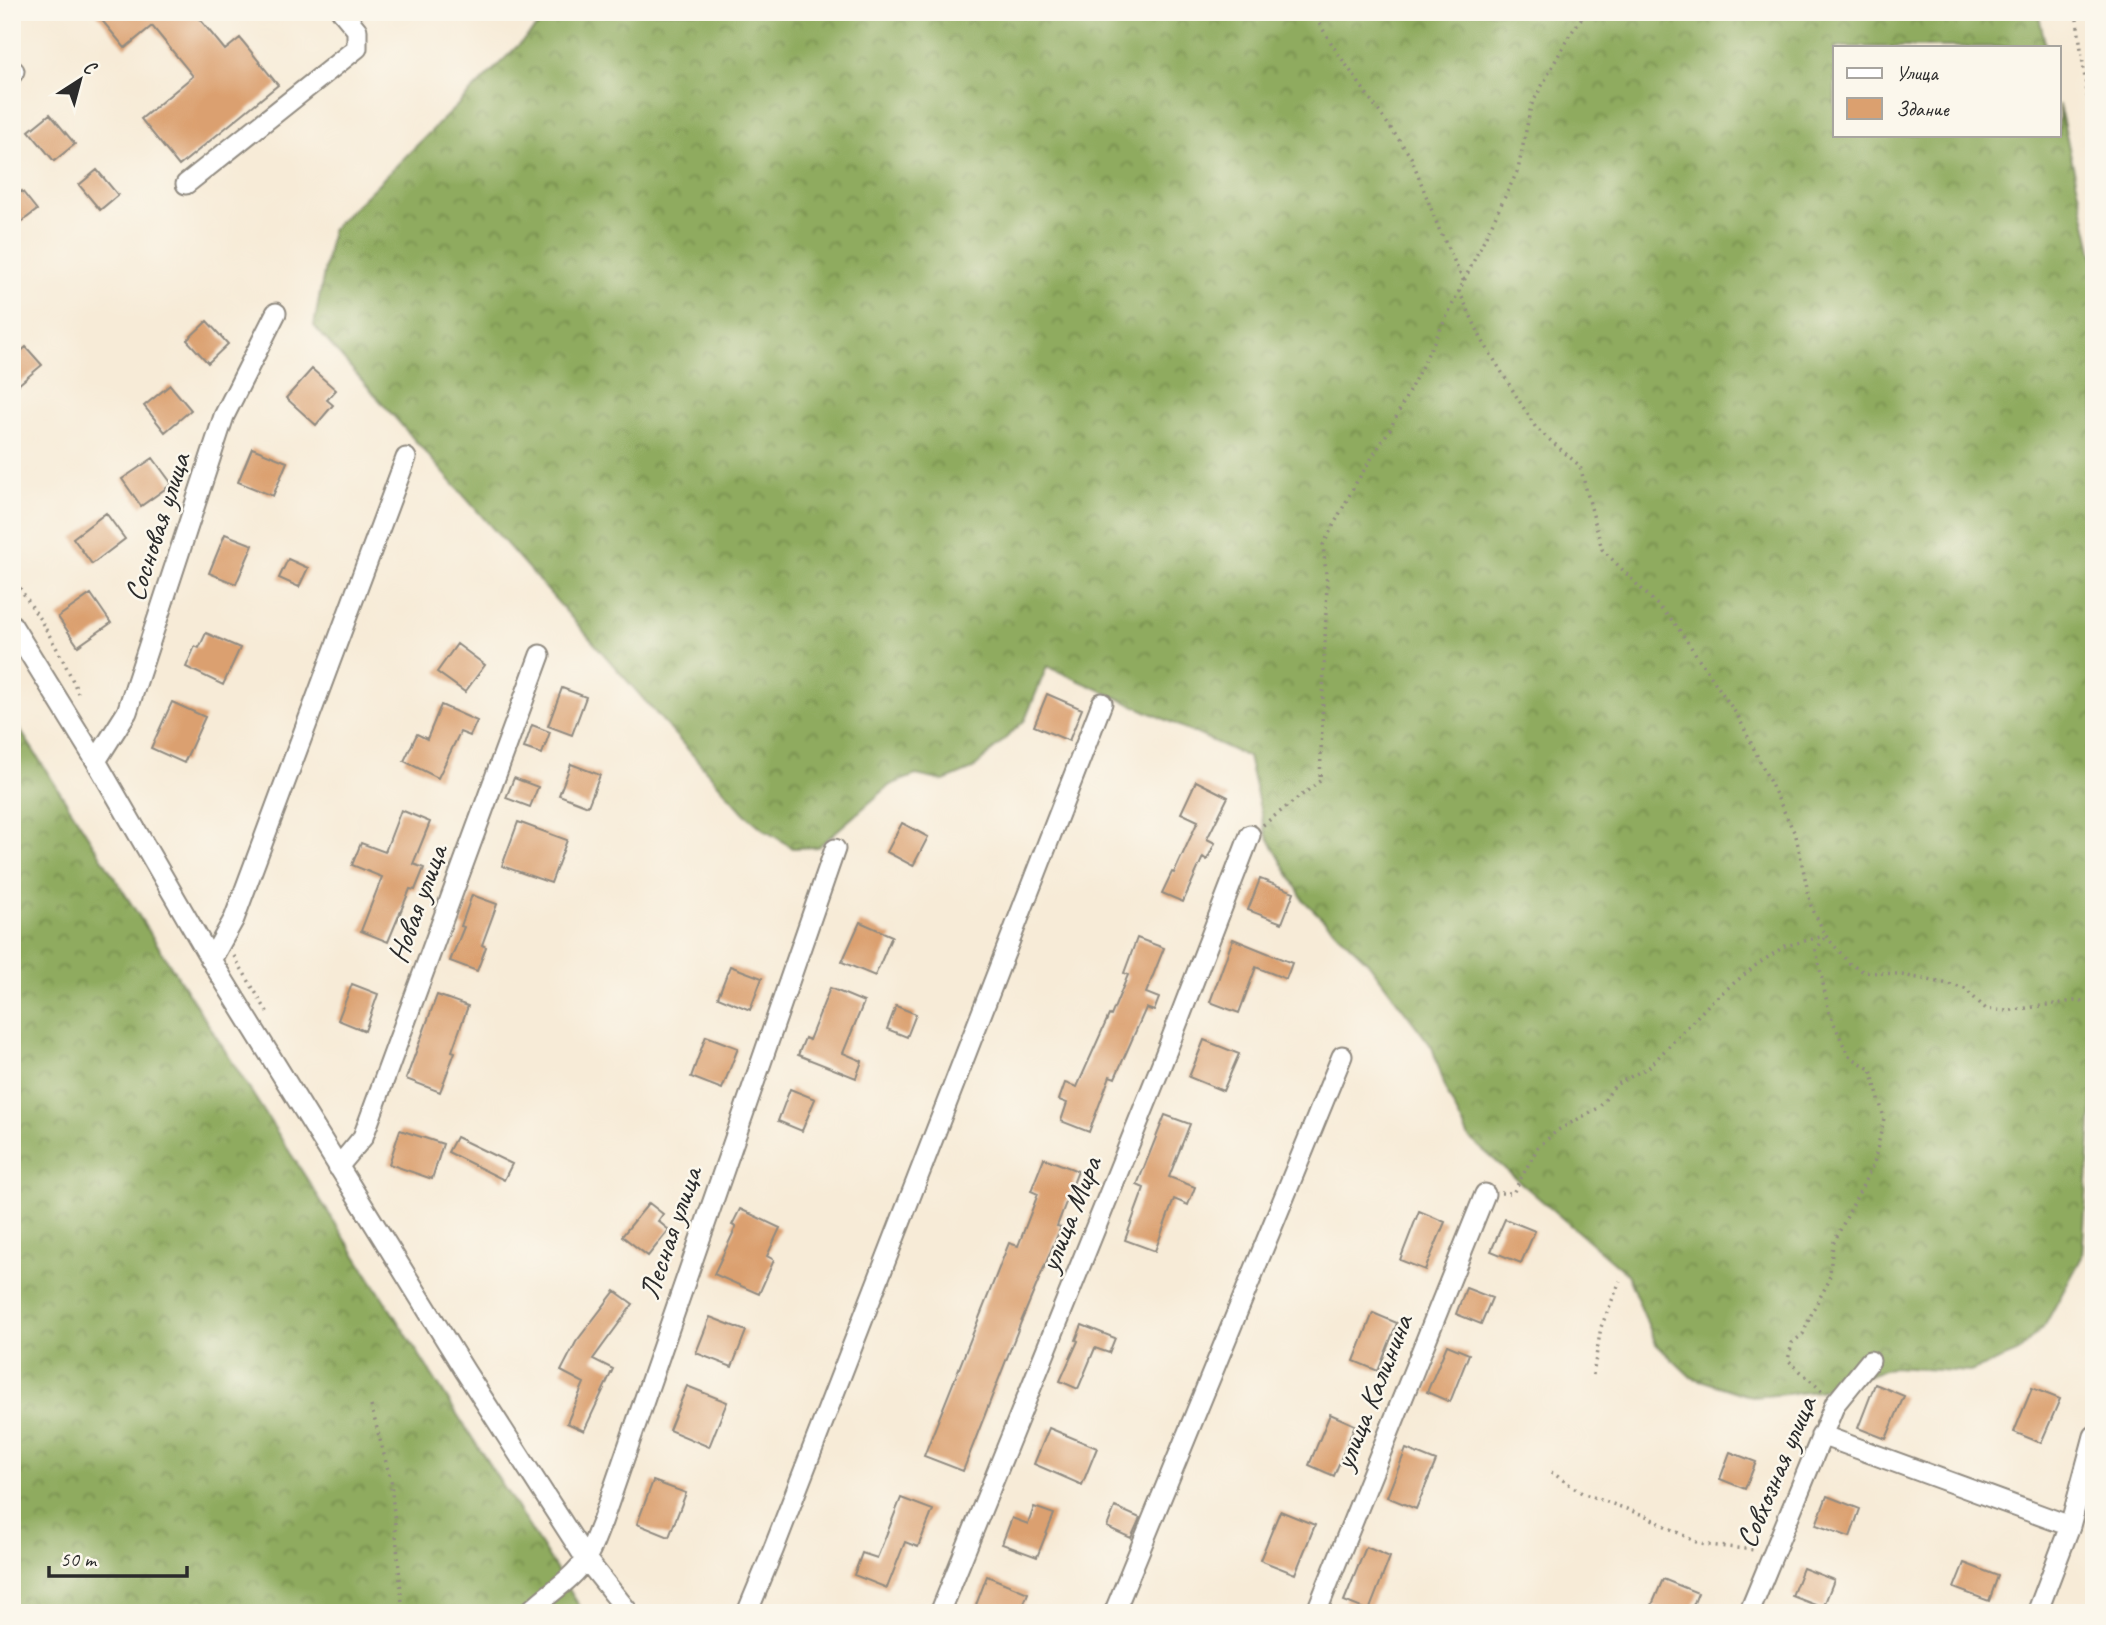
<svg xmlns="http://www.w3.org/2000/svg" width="2106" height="1625" font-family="Caveat,sans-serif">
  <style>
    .forest { fill: url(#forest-crowns); stroke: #5d6b44; stroke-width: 2 }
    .building { fill: #dba06f }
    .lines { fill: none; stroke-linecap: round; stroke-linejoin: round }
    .minor-casing { stroke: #918b81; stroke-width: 23 }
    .path { stroke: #918b81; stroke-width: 3.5; stroke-dasharray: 2 5; stroke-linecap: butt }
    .minor { stroke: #fff; stroke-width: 19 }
    .labels { text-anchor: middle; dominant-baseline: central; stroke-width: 5; stroke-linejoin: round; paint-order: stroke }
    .street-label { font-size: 30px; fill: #2b2b2b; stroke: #fbf7ec }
  </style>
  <defs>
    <pattern id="forest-crowns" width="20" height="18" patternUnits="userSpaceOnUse" patternTransform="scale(1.75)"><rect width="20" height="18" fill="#8fab5e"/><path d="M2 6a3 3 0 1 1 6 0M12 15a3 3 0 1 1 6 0" fill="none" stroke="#758b4e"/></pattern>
  </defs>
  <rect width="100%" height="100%" fill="#fbf7ec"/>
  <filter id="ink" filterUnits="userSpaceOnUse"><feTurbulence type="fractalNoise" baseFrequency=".0143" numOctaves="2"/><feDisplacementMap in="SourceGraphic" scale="14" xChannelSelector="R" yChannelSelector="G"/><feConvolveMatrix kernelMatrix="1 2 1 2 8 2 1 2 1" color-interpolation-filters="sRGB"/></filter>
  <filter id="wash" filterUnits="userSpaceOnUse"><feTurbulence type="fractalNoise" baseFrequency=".00686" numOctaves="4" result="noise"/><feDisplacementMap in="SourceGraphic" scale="28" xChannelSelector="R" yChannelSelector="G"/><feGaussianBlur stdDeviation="1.57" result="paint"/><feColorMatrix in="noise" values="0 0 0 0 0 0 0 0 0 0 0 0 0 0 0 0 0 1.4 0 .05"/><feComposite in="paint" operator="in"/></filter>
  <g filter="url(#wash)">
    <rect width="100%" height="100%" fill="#f7ebd7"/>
    <path class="forest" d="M552,12H2038L2046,47H1835V135H2059V104L2094,258V1082L2082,1257L2045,1325L2017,1353L1970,1372L1893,1367L1819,1391L1753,1397L1691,1377L1656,1344L1627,1274L1469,1138L1447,1093L1432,1047L1367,961L1304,901L1266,834L1248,757L1047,666L1025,720L973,769L944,781L916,775L890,785L818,847L793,848L763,829L744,813L314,326L332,229Z
      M12,717L584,1613H12Z"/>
    <g id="blocks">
      <path class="building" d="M95,12H194L225,50L240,38L278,85L179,166L141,119L193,76L152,26L125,48Z
        M50,114L75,144L54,161L29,131Z
        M97,170L118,195L100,210L79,185Z
        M22,191L37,210L12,229V199Z
        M207,321L228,344L208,363L187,340Z
        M26,347L42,365L12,390V359Z
        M312,369L336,390L327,400L333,405L316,425L286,398Z
        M170,385L191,410L165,432L144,406Z
        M252,448L287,462L273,496L238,482Z
        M153,458L172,484L141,506L122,479Z
        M106,513L125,539L92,564L73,538Z
        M225,534L253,545L236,584L209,573Z
        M288,559L308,568L299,587L279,578Z
        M91,594L111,623L78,646L58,617Z
        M206,633L240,648L223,685L186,667L195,646L199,648Z
        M457,644L485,665L465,692L437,672Z
        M562,688L586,697L572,735L548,726Z
        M1047,694L1082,709L1069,741L1034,726Z
        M172,702L205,717L184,763L151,748Z
        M441,705L477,721L470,736L460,732L438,778L404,761L417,734L427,739Z
        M532,725L550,732L542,754L524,748Z
        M571,764L600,775L588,806L559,795Z
        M514,778L538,787L530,807L506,798Z
        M1196,781L1228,797L1207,839L1215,843L1207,860L1203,857L1183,902L1162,893L1172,872L1174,873L1198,821L1181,813Z
        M401,810L430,822L413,864L424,868L415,890L410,889L388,942L361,931L382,877L352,865L361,843L385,852Z
        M518,822L567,840L551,883L502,866Z
        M902,823L928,837L913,866L887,852Z
        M1260,879L1294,892L1282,923L1248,910Z
        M472,895L497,904L482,945L486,947L477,971L450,961L464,927L461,926Z
        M860,922L892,936L875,976L842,962Z
        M1137,938L1164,948L1146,993L1159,998L1154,1011L1146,1008L1115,1078L1110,1076L1089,1132L1061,1121L1067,1103L1059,1100L1065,1083L1077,1087L1109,1015L1111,1016L1128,975L1124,973Z
        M1233,939L1292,963L1286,979L1256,967L1239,1013L1210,1002Z
        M730,966L762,978L750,1010L718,997Z
        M352,984L378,994L365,1031L338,1020Z
        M830,988L864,1002L843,1053L862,1061L856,1078L798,1055L805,1038L809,1040Z
        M437,995L468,1006L452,1051L455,1052L440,1092L406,1079Z
        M896,1006L916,1014L907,1037L887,1029Z
        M706,1036L738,1048L722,1089L691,1077Z
        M1204,1040L1239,1054L1223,1091L1189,1077Z
        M790,1089L815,1099L802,1131L778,1121Z
        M1165,1115L1190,1124L1169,1177L1195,1187L1188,1205L1174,1199L1155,1251L1125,1240L1144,1188L1137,1185Z
        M400,1130L443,1144L432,1179L389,1164Z
        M456,1137L512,1164L504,1180L448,1152Z
        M1044,1158L1078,1171L1057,1226L1061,1227L1021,1322L963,1471L924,1456L1009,1243L1018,1246L1038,1194L1031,1191Z
        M649,1203L663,1214L658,1221L669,1230L648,1256L622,1236Z
        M740,1209L780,1228L767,1256L774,1260L759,1294L714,1274L736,1227L732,1225Z
        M1419,1211L1445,1222L1425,1270L1400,1260Z
        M1505,1219L1535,1231L1521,1263L1491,1251Z
        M1466,1288L1492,1298L1481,1324L1456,1314Z
        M615,1291L633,1304L593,1359L613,1369L584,1431L567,1423L584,1383L561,1371L576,1342Z
        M1373,1313L1397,1323L1378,1371L1354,1361Z
        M710,1317L746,1331L732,1367L696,1353Z
        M1082,1325L1115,1338L1109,1353L1095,1348L1078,1389L1060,1381L1078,1341L1076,1340Z
        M1447,1345L1469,1354L1450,1402L1427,1392Z
        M1875,1384L1904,1396L1886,1439L1858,1428Z
        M687,1386L727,1402L709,1447L669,1430Z
        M2032,1388L2060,1399L2041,1443L2014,1432Z
        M1330,1414L1355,1425L1334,1476L1309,1465Z
        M1049,1428L1097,1448L1082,1485L1034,1464Z
        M1406,1449L1436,1461L1416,1509L1387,1497Z
        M1730,1452L1756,1462L1745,1489L1720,1479Z
        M653,1481L686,1493L669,1537L637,1524Z
        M1827,1496L1860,1509L1850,1537L1816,1525Z
        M901,1498L933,1510L918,1547L905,1542L887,1588L854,1575L862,1553L877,1558Z
        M1034,1507L1054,1514L1037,1557L1002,1544L1012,1518L1028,1524Z
        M1115,1507L1140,1518L1131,1538L1107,1527Z
        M1280,1511L1315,1525L1295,1574L1260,1560Z
        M1366,1547L1390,1557L1369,1611L1344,1601Z
        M1964,1563L1998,1576L1989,1601L1954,1588Z
        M1803,1568L1834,1580L1823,1608L1792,1596Z
        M987,1576L1028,1593L1020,1613H973Z
        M1663,1579L1698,1593L1690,1613H1671L1652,1605Z"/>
    </g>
  </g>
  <g filter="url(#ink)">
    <use href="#blocks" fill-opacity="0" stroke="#918b81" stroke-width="2"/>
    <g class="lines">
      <g class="minor-casing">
        <path id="minor" d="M12,74L14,71
          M186,184L357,48V30L342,12
          M12,625L96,761L211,960L465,1371L586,1559L629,1613
          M96,761L127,712L224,416L276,313
          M211,960L234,919L406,458
          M338,1167L363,1137L540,655
          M1821,1435L2070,1526
          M528,1613C546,1594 572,1581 586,1558C593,1547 597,1533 602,1522L835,849
          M747,1613L774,1548L1102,703
          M940,1613L1162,1063L1250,835
          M1114,1613L1342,1056
          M1316,1613L1485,1194
          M1749,1613L1835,1404L1870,1361
          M2037,1613L2070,1526L2094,1436"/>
      </g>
      <path class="path" d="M1312,12L1335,49L1411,157L1439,229L1464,282
        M2076,12L2094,145
        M1459,291L1482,340L1536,428L1580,466L1602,549L1674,622L1739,718L1796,836L1811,906L1826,936L1849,963L1864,972L1897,974L1949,984L1965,989L1986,1009L2007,1011L2074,1001H2089L2094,1009
        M12,576C37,614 61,651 78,693
        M1263,825L1320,781L1327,584L1323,545L1356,483L1390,429L1441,328L1518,170L1531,106L1569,36L1586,12
        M234,956L269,1015
        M1501,1193H1513L1538,1147L1558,1130L1600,1107L1615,1085L1649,1067L1712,1001L1755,966L1785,946L1824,936
        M1593,1375L1601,1327L1620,1281
        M1822,1391L1788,1360L1792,1343L1803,1334L1813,1310L1829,1281L1833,1244L1874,1163L1884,1118L1871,1070L1848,1055L1829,1012L1816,950L1826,936
        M371,1406L391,1481L403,1613
        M1551,1472L1582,1493L1646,1516L1700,1544L1755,1550"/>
      <use href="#minor" class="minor"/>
    </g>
  </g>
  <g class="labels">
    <g class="street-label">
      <text transform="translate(157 527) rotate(-72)">Сосновая улица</text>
      <text transform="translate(417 904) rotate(-70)">Новая улица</text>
      <text transform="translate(1070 1214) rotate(-68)">улица Мира</text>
      <text transform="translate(670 1233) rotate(-71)">Лесная улица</text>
      <text transform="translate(1373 1392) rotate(-68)">улица Калинина</text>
      <text transform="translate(1776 1472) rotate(-67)">Совхозная улица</text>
    </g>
  </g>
  <rect width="2106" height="1625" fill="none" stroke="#fbf7ec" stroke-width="42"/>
  <rect x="1833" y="46" width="228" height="91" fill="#fbf7ec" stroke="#a8a59f" stroke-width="2"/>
  <rect x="1847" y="68" width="35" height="10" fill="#ffffff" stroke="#a8a59f" stroke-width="2"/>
  <text x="1896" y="80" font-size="21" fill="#2b2b2b">Улица</text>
  <rect x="1847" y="98" width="35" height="21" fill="#dba06f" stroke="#a8a59f" stroke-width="2"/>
  <text x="1896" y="116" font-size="21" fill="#2b2b2b">Здание</text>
  <g transform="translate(80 80) rotate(36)" stroke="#fbf7ec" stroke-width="5" paint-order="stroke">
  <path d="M0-5L12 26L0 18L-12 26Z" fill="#2b2b2b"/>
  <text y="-10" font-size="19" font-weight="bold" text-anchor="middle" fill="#2b2b2b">С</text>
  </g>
  <path d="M49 1566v10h138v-10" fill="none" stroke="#2b2b2b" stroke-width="3.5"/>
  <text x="60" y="1566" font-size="21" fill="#2b2b2b" stroke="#fbf7ec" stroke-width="5" paint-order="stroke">50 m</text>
</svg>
